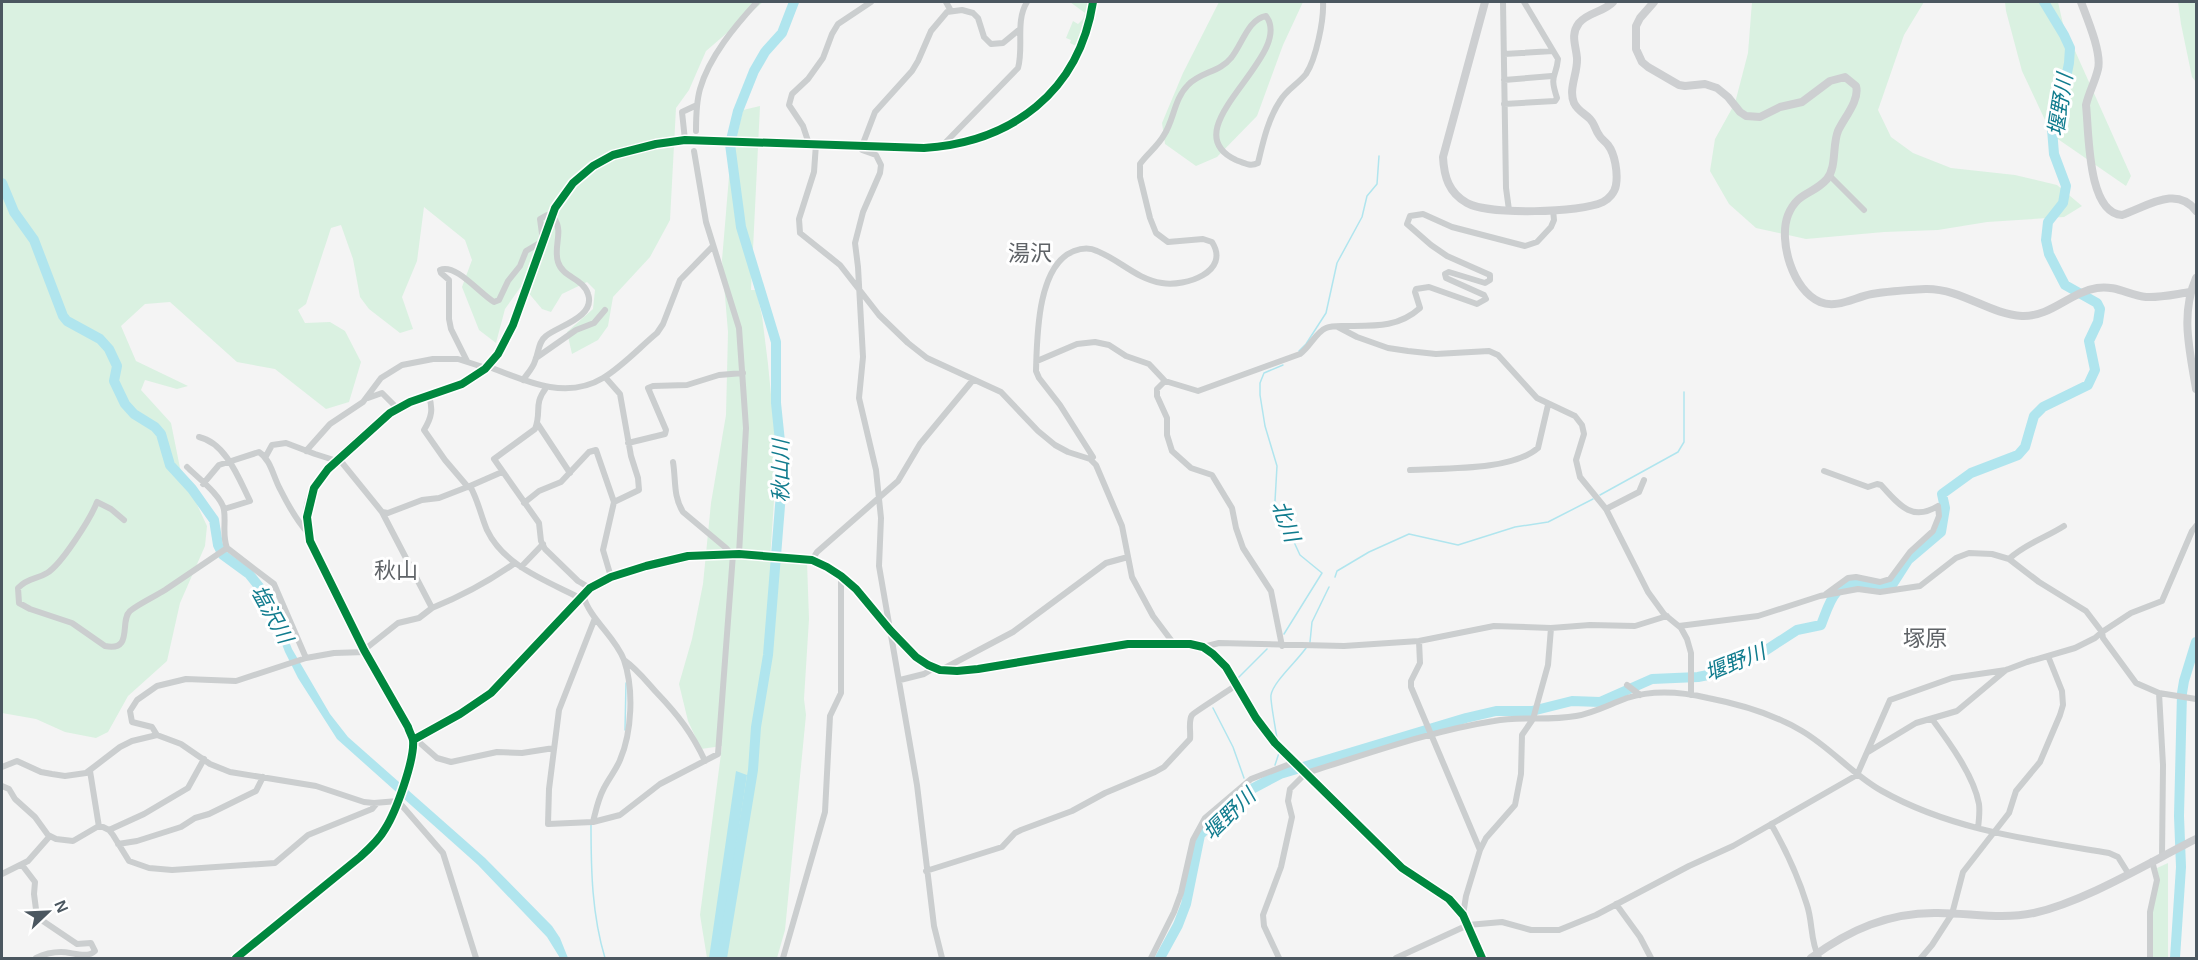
<svg xmlns="http://www.w3.org/2000/svg" width="2198" height="960" font-family="Helvetica,'Noto Sans JP',sans-serif">
  <style>
    .green { fill: #daf1e1 }
    .water { fill: #b0e5ee }
    .lines { fill: none; stroke-linecap: round; stroke-linejoin: round }
    .stream { stroke: #b0e5ee; stroke-width: 1.5 }
    .river { stroke: #b0e5ee; stroke-width: 10 }
    .secondary-tunnel { stroke: #cacdcf; stroke-width: 8; stroke-dasharray: 8 4; stroke-linecap: butt }
    .street { stroke: #cbcecf; stroke-width: 6 }
    .secondary { stroke: #cdcfd1; stroke-width: 8 }
    .cycleway-casing { stroke: #fff; stroke-width: 11 }
    .cycleway { stroke: #00873e; stroke-width: 8 }
    .labels { text-anchor: middle; dominant-baseline: central; stroke-width: 6; stroke-linejoin: round; paint-order: stroke }
    .water-label { font-size: 21px; font-style: italic; fill: #117c8e; stroke: #fff }
    .quarter-label { font-size: 22px; fill: #5f6367; stroke: #fff }
  </style>
  <rect width="100%" height="100%" fill="#f4f4f4"/>
  <path class="green" d="M2,2H763L706,51L689,90L676,108L670,220L650,257L613,297L608,326L598,340L572,354L567,332L593,309L595,290L587,282L562,294L551,312L542,309L522,285L505,309L496,343L479,330L462,287L472,260L465,240L424,207L417,261L402,297L413,329L400,333L369,309L360,297L353,259L341,225L331,228L306,304L298,310L305,323L330,322L345,331L361,362L349,402L326,409L275,369L237,362L170,302L145,304L121,326L136,361L188,386L177,389L145,380L141,390L171,423L180,468L207,526L205,546L180,603L167,661L128,696L108,732L96,738L65,732L36,719L2,713Z
    M1070,2H1092L1078,47L1070,43L1071,40L1066,38L1073,21L1078,24L1083,19L1085,13Z
    M1219,2H1303L1283,45L1257,116L1217,157L1196,166L1165,144L1162,123L1183,73Z
    M1752,2H1924L1904,35L1878,110L1891,137L1913,153L1951,168L2015,175L2057,185L2082,206L2064,217L1987,222L1938,230L1884,232L1806,239L1756,228L1729,204L1710,171L1715,139L1735,103L1748,53Z
    M2005,2H2058L2063,24L2131,176L2126,186L2052,135L2022,71L2006,11Z
    M2178,2H2194L2196,4V82L2192,77L2181,24Z
    M760,106L751,290H756L762,316L768,364L777,456L770,560L807,562L809,619L804,699L806,715L785,930L777,958H707L700,915L722,746L701,749L688,721L679,684L692,639L703,584L711,503L726,415L728,332L722,260L730,165L743,110Z
    M2168,863V958H2151V912L2159,878L2157,868Z"/>
  <path class="water" d="M244,575L260,581L270,594L292,649L330,714L348,737L485,858L552,926L560,938L568,958H560L547,937L478,865L337,739L298,678L285,652L266,603L255,586Z
    M736,771L747,775L719,958H709Z"/>
  <g class="lines">
    <path class="stream" d="M1299,351L1306,344L1326,313L1337,263L1362,217L1367,196L1377,184L1379,156
      M1283,365L1264,373L1260,383V395L1265,426L1277,466L1275,501L1300,555L1322,573L1284,634
      M1600,495L1678,452L1684,442V392
      M1335,577L1337,571L1369,552L1409,534L1458,545L1515,527L1548,522L1593,499
      M1310,642L1312,622L1329,587
      M1237,679L1267,649
      M1213,708L1233,747L1244,778
      M625,730L626,683
      M1277,739C1276,730 1270,701 1271,695C1273,682 1298,660 1306,648
      M1275,765L1279,753
      M1265,781L1268,776
      M591,825C591,871 592,915 605,958"/>
    <path class="river" d="M2,183L14,212L34,240L63,316L67,321L100,339L109,349L117,366L114,381L125,404L134,414L155,427L161,434L170,465L192,489L214,520L218,545L223,555L249,574L261,589
      M722,958L753,770L756,727L768,655L782,481V461L776,403V342L741,227L730,144L738,111L754,71L765,52L782,33L794,2
      M1160,958L1178,925L1186,904L1200,835L1218,816L1248,791L1280,774L1466,718L1496,711H1532L1572,701L1600,702L1652,679L1698,677L1708,675L1731,661L1754,658L1797,630L1821,625C1830,602 1834,580 1864,584C1874,585 1882,587 1892,585L1908,560L1941,532L1945,508L1942,494L1971,473L2018,455L2025,447L2034,416L2043,407L2088,385L2095,370L2089,341L2098,322L2100,309L2097,303L2065,285L2049,254L2046,240L2048,222L2063,203L2066,186L2054,154L2052,129L2054,108L2066,78L2069,63L2070,48L2064,35L2044,2
      M2175,958L2181,867L2179,816L2182,693L2184,681L2196,642"/>
    <path class="secondary-tunnel" d="M523,296C543,241 553,183 611,156C625,150 641,147 656,144"/>
    <path class="street" d="M946,2L951,11
      M1503,2L1506,188L1509,210
      M1504,54L1553,51
      M1504,80L1552,76
      M1504,104L1555,101L1557,98C1549,74 1556,79 1558,59L1524,2
      M696,131C696,117 696,103 700,89C709,57 735,26 757,2
      M685,140L682,112L697,105
      M809,144L803,126L789,105L792,94L808,79L823,58L832,34L838,24L871,2
      M816,144L814,172L799,219L800,233L840,265L879,315L908,343L927,358L1001,392L1038,431L1055,445L1068,452L1090,459L1096,465L1122,526L1132,577L1153,616L1174,644
      M944,144L1018,68C1024,47 1015,21 1027,2
      M694,151L706,222L739,328L746,428L739,554
      M1829,175L1864,210
      M1338,327L1357,337L1388,348L1408,351L1436,354L1489,351L1498,355L1537,398L1575,416L1582,425L1584,434L1576,460L1580,477L1606,509L1648,592L1664,614L1681,628L1687,639L1691,653V695
      M536,358L576,330L594,323L605,310
      M467,361L451,329L449,319V280L441,273L440,270C456,263 480,294 494,302L499,300L508,281L520,266L526,251L543,241L540,219L547,215L554,218C564,232 553,246 558,262C563,278 583,278 588,294C596,317 558,326 546,336C538,342 539,352 535,361C533,368 527,374 523,380
      M1037,361L1077,344L1095,342L1109,345L1126,356L1149,364L1165,381L1198,391L1300,354C1310,347 1316,332 1326,328C1333,325 1341,326 1349,326C1376,326 1399,327 1420,308L1415,292L1416,289L1429,287L1477,304L1486,299L1484,295L1446,278L1445,274L1449,272L1485,283L1490,280V275L1447,256L1431,245L1407,224L1410,216L1423,214L1452,227L1525,246L1537,242L1551,227L1554,220L1553,210
      M487,366C523,380 565,401 603,378C623,366 640,347 657,333L663,324L680,280L713,246
      M605,377L620,394L631,456L638,478L639,490L614,502L603,550L611,577
      M1165,381L1157,389V396L1167,418V435L1172,451L1191,468L1212,475L1232,508L1236,528L1243,548L1271,591L1282,646
      M546,388C533,405 542,411 535,429L494,459L539,523L541,541L545,549L578,581L590,588
      M429,396C433,409 432,417 424,430L445,460L468,487
      M368,398L382,393L397,408
      M537,423L570,473
      M199,437C226,443 239,479 250,501L224,509
      M628,443L665,434L666,430L648,388L653,386L687,385L719,375L743,373
      M306,451L330,424L363,402L381,378L402,365L433,359H458L486,368
      M266,456L272,445L286,443L315,454L337,461
      M1093,457L1060,405L1039,378L1036,371C1037,338 1037,265 1074,251C1082,248 1089,247 1097,251C1120,260 1136,279 1162,283C1185,287 1231,272 1212,242L1203,239L1168,242L1156,233L1150,218L1140,177V164C1147,154 1158,146 1164,135C1174,120 1174,99 1188,85C1200,72 1220,72 1231,58C1242,45 1248,19 1266,16C1296,56 1169,129 1236,160C1244,163 1250,167 1258,163C1263,142 1268,119 1280,101C1286,90 1298,84 1306,74C1316,59 1324,20 1323,2
      M339,459L382,512L388,513L422,500L439,498L470,486L502,472
      M673,462C676,480 673,496 683,512L726,548L731,554
      M187,467C197,477 222,496 224,510C226,523 222,535 227,548L274,584L306,658
      M1410,470C1445,468 1511,471 1538,448L1548,405
      M1824,471L1868,487L1877,484L1881,485C1899,505 1912,522 1938,506L1939,516L1933,531L1910,552L1890,579L1880,582L1856,577L1848,578L1826,594
      M203,484L219,465L259,452C271,460 273,476 280,489C288,505 296,520 308,533
      M470,486C478,500 481,516 487,530C504,566 547,581 580,598
      M524,503L539,491L561,482L589,452L596,450L614,502
      M1606,509L1639,492L1644,480
      M124,520L111,509L97,502C91,518 61,565 47,573C36,580 29,577 18,588L19,603L30,609L72,623L105,646C134,652 119,621 130,611C140,603 154,597 165,590C186,576 206,562 227,548
      M2009,559C2025,544 2045,538 2064,526
      M812,560L817,552L898,481L920,444L973,380
      M521,567L543,544
      M583,595C590,620 615,636 624,660C634,689 632,732 620,760C616,770 609,778 604,788C598,799 596,810 593,822
      M432,608C462,596 488,582 515,563
      M595,618L559,710L549,789L548,824L593,822L620,815L660,784L718,754L733,554
      M1679,626L1758,616L1820,596L1858,589L1880,592L1920,586L1956,558L1969,553L1992,554L2009,559L2039,582L2086,611L2102,632L2103,638L2136,683L2159,693L2196,699
      M1419,641L1420,663L1411,681V687L1480,850
      M1203,647L1219,643L1344,646L1419,641L1494,626L1551,628L1590,625L1635,626L1667,616
      M364,650L398,623L419,618L432,608L382,512
      M624,660C637,669 646,681 657,693C678,715 692,733 705,761
      M941,670L1013,632L1106,563L1128,557
      M900,680L924,674L934,668
      M1627,685L1640,695
      M2159,693L2163,765L2162,856
      M1932,719C1949,742 1974,776 1979,804C1980,812 1979,820 1978,828
      M157,735L152,727L132,722L130,711L137,700L157,686L186,679L236,681L306,658L334,653L366,652
      M420,743L437,758L451,762L497,752L522,753L554,748
      M1868,752L1916,723L1957,711L2006,670
      M2,767L17,761L41,772L52,774L65,776L86,773L120,747L132,741L157,735L181,744L210,764L230,772L316,786L364,802L374,803L398,801L443,853L476,958
      M90,771L99,827
      M2,786L9,789L15,799L35,817L48,835L56,839L73,841L97,827H103L109,830L113,835L129,861L149,868L172,870L275,863L308,835L372,809L377,803
      M1771,824C1786,850 1798,876 1807,905C1813,923 1810,941 1819,958
      M109,830L144,814L188,788L204,759
      M118,844L137,841L181,827L195,818L209,814L256,791L263,777
      M22,865L35,882L34,894L37,917L77,944L91,943L95,951C87,959 72,952 61,952C52,952 44,954 36,958
      M926,871L1002,847L1015,833L1021,830L1072,811L1105,793L1155,772L1164,767L1190,739C1191,732 1188,721 1192,715C1194,712 1230,690 1236,685
      M2,874L28,861L50,836
      M1616,904L1640,937L1651,958
      M1463,915L1466,896L1480,850L1486,838L1515,805L1521,774L1522,735L1533,719L1548,665L1551,628
      M783,958L825,812L830,716L841,693V576
      M942,958L934,926L917,785L879,566L881,518L876,470L859,398L863,357L858,267L855,243L863,212L880,173L881,165L876,155L862,150V146L875,112L912,71L918,61L931,31L947,12L962,10L973,13L978,18L984,37L991,44L1003,43L1020,29
      M1151,958L1174,912L1181,893L1193,840L1205,818L1251,779L1295,762
      M1279,958L1264,926L1263,915L1281,867L1292,817L1288,801L1290,789L1306,773C1368,754 1430,731 1494,721C1521,716 1549,721 1576,716C1594,713 1610,704 1627,698C1652,690 1682,692 1708,698C1739,704 1775,715 1802,731C1831,748 1853,775 1882,791C1951,830 2032,840 2109,853L2118,857L2128,873
      M1396,958L1468,925L1502,922L1531,930H1559L1596,915L1689,866L1733,846L1857,775L1890,700L1952,678L2006,670L2027,662L2075,648L2095,638L2102,632L2131,613L2162,601L2192,531L2196,526
      M1921,958L1932,945L1952,914L1963,872L2009,813L2016,791L2040,762L2060,715L2063,705L2062,691L2048,656
      M2150,958V912L2157,880L2152,861"/>
    <path class="secondary" d="M1485,2L1443,157C1444,177 1449,193 1467,203C1488,215 1581,213 1603,202C1609,199 1615,192 1616,185C1618,173 1615,154 1608,145C1605,141 1601,139 1599,135C1595,130 1595,124 1590,119C1584,113 1578,111 1574,103C1568,89 1578,73 1577,58C1576,45 1570,35 1579,23C1588,12 1604,12 1613,2
      M1654,2L1640,18L1636,26V49L1642,62L1648,67L1679,85L1685,86L1705,84L1717,88L1728,97L1740,112L1746,116L1760,117L1780,107L1802,102L1830,81L1845,77L1856,86C1860,100 1844,118 1838,131C1832,146 1837,166 1827,179C1813,195 1798,191 1788,215C1778,241 1793,291 1820,302C1837,309 1855,297 1872,294C1890,291 1909,290 1927,289C1962,289 1989,314 2022,316C2051,317 2070,292 2097,288C2115,285 2129,295 2146,297C2160,298 2176,294 2191,292
      M2081,2C2087,18 2102,53 2098,69C2095,82 2089,92 2086,105C2089,131 2087,213 2122,215C2148,206 2177,185 2196,211
      M656,144L685,140L924,148C1012,142 1079,92 1093,2
      M2196,278C2180,315 2190,351 2196,389
      M413,740L460,714L491,693L590,588L611,577L646,566L688,556L739,554L812,560L827,567L841,576L856,589L890,630L916,657L928,665L940,670L957,671L978,669L1128,644H1190L1203,647L1213,654L1226,667L1256,718L1275,743L1402,868L1449,899L1463,915L1482,958
      M236,958L360,857C369,849 379,840 385,829C396,812 415,759 413,740C412,736 409,731 408,727C382,680 356,634 332,587C323,568 310,549 307,528C305,515 308,500 314,489C326,466 384,414 407,403C434,390 463,389 485,368C506,348 514,323 523,296
      M1811,958C1849,930 1889,912 1938,913C1970,913 2002,920 2034,913C2086,901 2148,863 2196,839"/>
    <g class="cycleway-casing">
      <path id="cycleway" d="M413,740L460,714L491,693L590,588L611,577L646,566L688,556L739,554L812,560L827,567L841,576L856,589L890,630L916,657L928,665L940,670L957,671L978,669L1128,644H1190L1203,647L1213,654L1226,667L1256,718L1275,743L1402,868L1449,899L1463,915L1482,958
        M236,958L360,857C369,849 379,840 385,829C396,812 415,759 413,740C412,736 409,731 408,727L364,650L310,541L307,517L314,488L328,469L390,413L410,402L462,384L485,369L498,354L513,325L555,208L573,183L593,166L613,155L656,144L685,140L924,148C1012,142 1079,92 1093,2"/>
    </g>
    <use href="#cycleway" class="cycleway"/>
  </g>
  <g class="labels">
    <g class="water-label">
      <text transform="translate(2060 105) rotate(-81)">堰野川</text>
      <text transform="translate(780 471) rotate(-90)">秋山川</text>
      <text transform="translate(1286 521) rotate(69)">北川</text>
      <text transform="translate(272 614) rotate(61)">塩沢川</text>
      <text transform="translate(1735 662) rotate(-22)">堰野川</text>
      <text transform="translate(1229 814) rotate(-44)">堰野川</text>
    </g>
    <g class="quarter-label">
      <text x="1030" y="253">湯沢</text>
      <text x="396" y="570">秋山</text>
      <text x="1925" y="638">塚原</text>
    </g>
  </g>
  <rect width="2198" height="960" fill="none" stroke="#4b5760" stroke-width="6"/>
  <g transform="translate(48 912) rotate(67)" stroke="#ffffff" stroke-width="4.5" paint-order="stroke">
  <path d="M0-4.5L10 22L0 15L-10 22Z" fill="#4b5760"/>
  <text y="-9" font-size="16" font-weight="bold" text-anchor="middle" fill="#4b5760">N</text>
  </g>
</svg>
